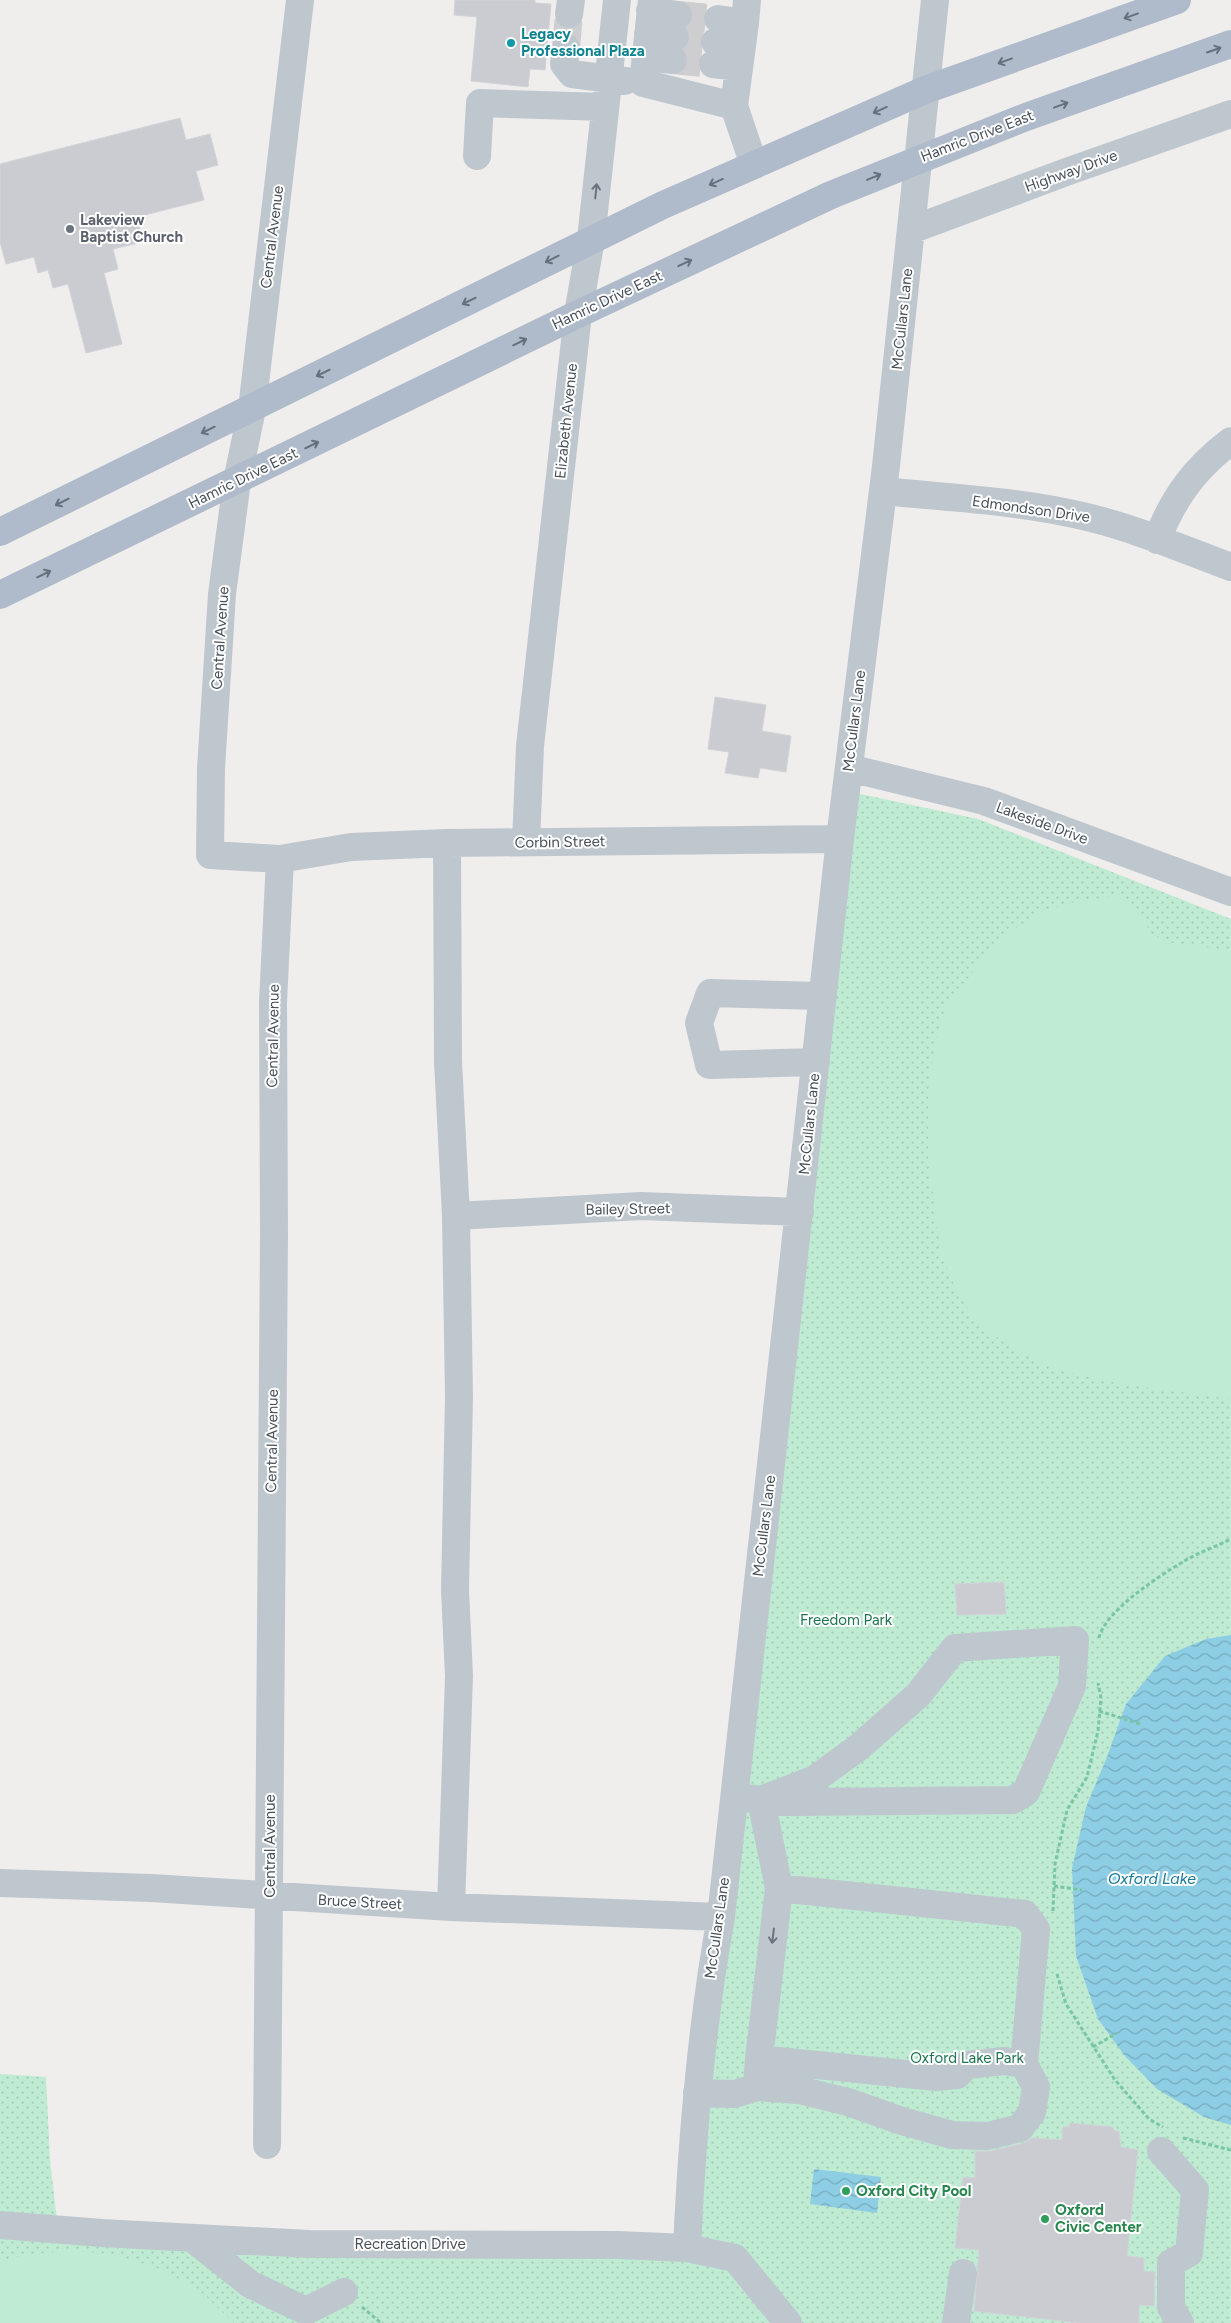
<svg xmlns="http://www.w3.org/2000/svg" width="1231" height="2323" font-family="Figtree,sans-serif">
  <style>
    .grass { fill: url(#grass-dots) }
    .pitch { fill: #beebd2 }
    .water { fill: url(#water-waves) }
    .building { fill: #caccd2; stroke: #d1d3d8 }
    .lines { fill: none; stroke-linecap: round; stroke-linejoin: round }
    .minor-tunnel { stroke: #cecdcf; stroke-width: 28; stroke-dasharray: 28 14; stroke-linecap: butt }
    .path { stroke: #79c6a4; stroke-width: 3; stroke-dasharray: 4 2.5; stroke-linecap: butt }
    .minor { stroke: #bfc7ce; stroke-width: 28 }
    .major { stroke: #afbbca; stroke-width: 28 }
    .oneway { stroke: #666f7b }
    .oneway2 { stroke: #6b737c }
    .culture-dot { fill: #0f9aa8; stroke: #fff; stroke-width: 2 }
    .worship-dot { fill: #6b7280; stroke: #fff; stroke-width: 2 }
    .leisure-dot { fill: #2e9e5b; stroke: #fff; stroke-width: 2 }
    .labels { text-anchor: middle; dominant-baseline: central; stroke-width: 4; stroke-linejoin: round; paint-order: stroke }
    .culture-label { font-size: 15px; font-weight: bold; fill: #0d838f; stroke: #fff; text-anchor: start }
    .street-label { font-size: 15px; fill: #474f59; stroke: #fff }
    .worship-label { font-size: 15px; font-weight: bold; fill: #5b616d; stroke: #fff; text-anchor: start }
    .park-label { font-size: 15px; fill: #1d754e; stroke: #fff }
    .leisure-label { font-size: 15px; font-weight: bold; fill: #27864d; stroke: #fff; text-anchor: start }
    .water-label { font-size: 16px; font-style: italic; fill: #16799c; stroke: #fff }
  </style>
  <defs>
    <pattern id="grass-dots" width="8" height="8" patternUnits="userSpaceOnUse" patternTransform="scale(1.25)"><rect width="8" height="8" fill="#beebd2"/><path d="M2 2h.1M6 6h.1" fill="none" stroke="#a5cbb7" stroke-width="1.8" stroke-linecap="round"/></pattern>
    <pattern id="water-waves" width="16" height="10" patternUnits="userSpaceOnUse" patternTransform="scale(1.25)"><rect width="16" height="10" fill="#8ecee5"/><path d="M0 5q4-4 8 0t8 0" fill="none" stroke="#76aabd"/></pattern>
  </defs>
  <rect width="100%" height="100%" fill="#f0eded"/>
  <path class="grass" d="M846,791L978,819L1231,919V2323H0V2074L46,2077L50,2160L58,2229L687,2248Z"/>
  <path class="pitch" d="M1117,895L1134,907L1152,934L1166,942L1221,949L1231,953V1399L1121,1384L1053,1369L1008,1346L973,1318L956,1289L941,1254L928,1158V1092L934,1047L945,1008L977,966L1007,934L1041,912L1075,902Z
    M73,2251L113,2254L160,2269L198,2289L234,2323H0V2261L28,2254Z"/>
  <path class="water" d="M1231,1635V2125L1204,2117L1157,2089L1124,2055L1098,2019L1076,1956L1072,1868L1086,1807L1107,1757L1126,1704L1165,1656L1206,1639Z
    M814,2169L881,2177L877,2213L810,2204Z"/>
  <path class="building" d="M455,0H535V3L551,4L545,70L530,69L528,87L471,81L477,17L454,15Z
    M180,118L186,140L210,134L218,165L196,171L204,200L137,217L143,242L113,249L118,269L104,273L122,344L86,353L68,284L53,288L48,270L38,273L34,257L6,264L0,242V164Z
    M715,697L766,705L762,731L791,736L786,772L760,768L758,778L725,773L729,752L708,749Z
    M1004,1582L1006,1614L957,1615L955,1584Z
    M1070,2123L1113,2127L1114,2131H1119L1121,2147L1138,2150L1127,2256L1144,2258V2271L1155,2272L1154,2306L1139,2305V2323H1079L974,2311L979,2250L955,2248L963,2177L975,2178V2151H991L1024,2143L1032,2138L1062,2140L1063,2127H1069Z"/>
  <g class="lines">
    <path class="minor-tunnel" d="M678,15L718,19
      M675,37L715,42
      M566,48L569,14
      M673,60L713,64"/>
    <path class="path" d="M1099,1638C1104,1612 1159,1576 1181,1563C1197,1553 1215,1547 1231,1539
      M1099,1711L1140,1724
      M1054,1886L1082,1890
      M1053,1911L1055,1864L1067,1810L1087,1777L1098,1731L1101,1698L1098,1683
      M1057,1974L1066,2004L1115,2080L1149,2119L1163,2127
      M1093,2047L1117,2033
      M1183,2138L1231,2150
      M362,2307L381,2323"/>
    <path class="minor" d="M300,0L252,409L237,481L222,594L211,769L210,855L280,859L351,847L447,843L840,839
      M652,0L643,83L734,106L754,165
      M650,11L678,15
      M569,14L571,0
      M718,19L745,23L734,106
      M745,23L747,0
      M648,34L675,37
      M715,42L742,45
      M566,48L564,64L572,74L625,81
      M645,57L673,60
      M713,64L739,67
      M477,156L480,103L605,107
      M911,230L1069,171L1231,114
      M883,491C952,498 1024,501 1091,518C1139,530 1185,550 1231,567
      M1157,540C1173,498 1195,468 1231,441
      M849,768L984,801L1231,892
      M526,842L530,746L578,314L591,239L617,0
      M447,843L448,1061L456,1216L459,1397L455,1590L459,1676L451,1907
      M816,1062L709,1065L699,1023L710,993L823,996
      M456,1216L641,1206L800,1212
      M1075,1640L1072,1686L1026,1792L1013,1800L795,1802L761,1800L815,1779L859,1747L918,1695L955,1648Z
      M745,1798L761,1800L779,1888L759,2059
      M0,1883L151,1888L451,1907L721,1917
      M779,1888L1025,1914L1036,1929L1024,2064
      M697,2093L735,2094L757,2087L799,2090L848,2102L902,2121L952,2135L987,2136L1020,2128L1032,2112L1036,2087L1024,2064L1004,2061L967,2065L957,2075L936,2077L759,2059L757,2087
      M267,2145L274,1234L273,1002L280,859
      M1161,2151L1195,2190L1189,2253L1171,2263V2307L1180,2323
      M0,2225L102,2233L309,2244L618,2245L687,2248L735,2258L788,2323
      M192,2238L250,2284L306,2311L344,2292
      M687,2248C692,2137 701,2027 721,1917L840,839L886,466L935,0
      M956,2323L963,2273"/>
    <path class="major" d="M0,532L663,205L925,90L1177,0
      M0,595L578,314L831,195L1026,117L1231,44"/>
  </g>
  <defs><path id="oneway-shaft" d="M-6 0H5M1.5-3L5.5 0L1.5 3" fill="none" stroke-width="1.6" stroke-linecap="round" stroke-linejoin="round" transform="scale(1.25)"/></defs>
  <g class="oneway">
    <use href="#oneway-shaft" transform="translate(1131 16) rotate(160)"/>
    <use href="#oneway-shaft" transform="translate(1214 50) rotate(-19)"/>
    <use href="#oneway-shaft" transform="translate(1005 61) rotate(160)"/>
    <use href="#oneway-shaft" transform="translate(1061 105) rotate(-20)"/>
    <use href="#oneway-shaft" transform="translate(880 110) rotate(156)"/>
    <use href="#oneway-shaft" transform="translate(874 177) rotate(-23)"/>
    <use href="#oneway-shaft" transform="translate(716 182) rotate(156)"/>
    <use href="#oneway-shaft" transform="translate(552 259) rotate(153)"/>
    <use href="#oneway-shaft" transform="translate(685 263) rotate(-25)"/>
    <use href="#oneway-shaft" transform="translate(469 301) rotate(154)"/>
    <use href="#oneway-shaft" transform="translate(520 342) rotate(-26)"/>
    <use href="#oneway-shaft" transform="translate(323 373) rotate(154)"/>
    <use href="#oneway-shaft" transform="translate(208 430) rotate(154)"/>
    <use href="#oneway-shaft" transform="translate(312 445) rotate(-26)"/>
    <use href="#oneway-shaft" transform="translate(62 502) rotate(154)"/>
    <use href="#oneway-shaft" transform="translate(44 574) rotate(-26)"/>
  </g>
  <g class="oneway2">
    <use href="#oneway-shaft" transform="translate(596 191) rotate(-84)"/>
    <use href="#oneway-shaft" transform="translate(773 1936) rotate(97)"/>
  </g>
  <circle class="culture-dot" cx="511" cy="43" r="5"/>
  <circle class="worship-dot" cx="70" cy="229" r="5"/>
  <g class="leisure-dot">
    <circle cx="846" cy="2191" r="5"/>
    <circle cx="1045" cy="2219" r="5"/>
  </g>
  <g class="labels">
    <g class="culture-label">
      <text x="521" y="34">Legacy<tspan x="521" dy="17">Professional Plaza</tspan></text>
    </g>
    <g class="street-label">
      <text transform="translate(977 136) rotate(-21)">Hamric Drive East</text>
      <text transform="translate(1071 171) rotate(-20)">Highway Drive</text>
      <text transform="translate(272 237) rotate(-83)">Central Avenue</text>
      <text transform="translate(607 300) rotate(-25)">Hamric Drive East</text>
      <text transform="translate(902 319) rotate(-84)">McCullars Lane</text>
      <text transform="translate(566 421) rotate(-84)">Elizabeth Avenue</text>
      <text transform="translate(243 478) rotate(-26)">Hamric Drive East</text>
      <text transform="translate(1031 509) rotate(8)">Edmondson Drive</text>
      <text transform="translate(220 638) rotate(-86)">Central Avenue</text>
      <text transform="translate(854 721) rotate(-83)">McCullars Lane</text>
      <text transform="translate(1042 823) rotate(20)">Lakeside Drive</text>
      <text transform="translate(560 842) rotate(-1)">Corbin Street</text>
      <text transform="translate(273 1036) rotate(-89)">Central Avenue</text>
      <text transform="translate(809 1124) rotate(-84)">McCullars Lane</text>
      <text transform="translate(628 1209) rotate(-1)">Bailey Street</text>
      <text transform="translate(272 1441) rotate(-89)">Central Avenue</text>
      <text transform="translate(764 1526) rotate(-83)">McCullars Lane</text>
      <text transform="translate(270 1846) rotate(-90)">Central Avenue</text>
      <text transform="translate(360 1902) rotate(3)">Bruce Street</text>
      <text transform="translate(717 1928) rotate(-82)">McCullars Lane</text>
      <text x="410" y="2244">Recreation Drive</text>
    </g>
    <g class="worship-label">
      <text x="80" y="220">Lakeview<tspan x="80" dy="17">Baptist Church</tspan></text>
    </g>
    <g class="park-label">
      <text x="846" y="1620">Freedom Park</text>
      <text x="967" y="2058">Oxford Lake Park</text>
    </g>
    <g class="leisure-label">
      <text x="856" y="2191">Oxford City Pool</text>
      <text x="1055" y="2210">Oxford<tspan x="1055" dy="17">Civic Center</tspan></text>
    </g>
    <g class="water-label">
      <text x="1152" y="1878">Oxford Lake</text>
    </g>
  </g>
</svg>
